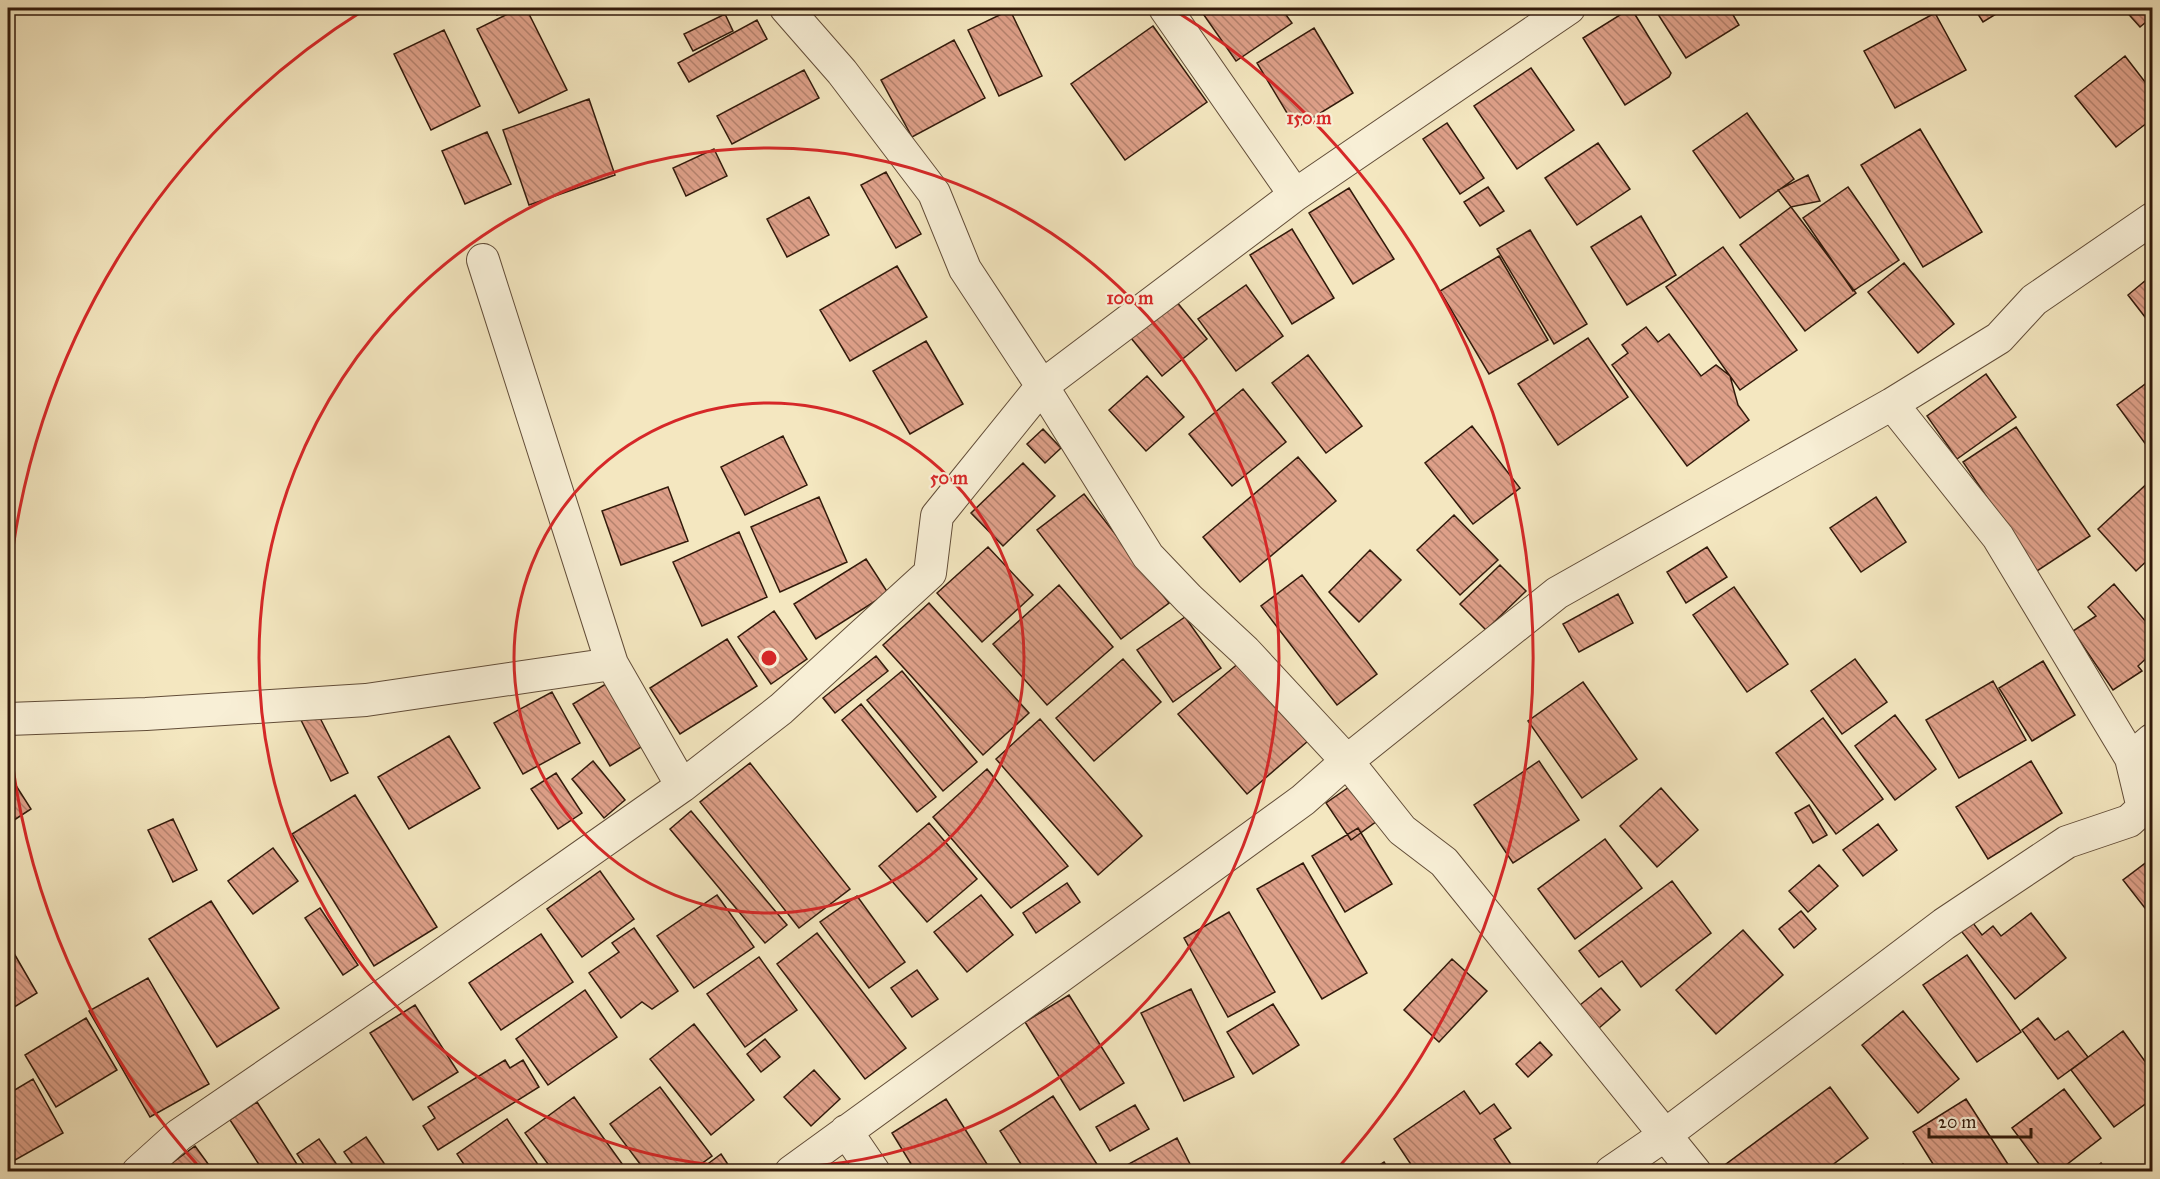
<svg xmlns="http://www.w3.org/2000/svg" width="2160" height="1179" font-family="'IM FELL Great Primer',serif">
  <style>
    .building { fill: url(#building-back-hatch); stroke: #321a0b; stroke-width: 1.5 }
    .lines { fill: none; stroke-linecap: round; stroke-linejoin: round }
    .street-casing { stroke: #624d38; stroke-width: 34 }
    .street { stroke: #f8efd6; stroke-width: 32 }
    .ring { fill: none; stroke: #d62828; stroke-width: 3 }
    .centre { fill: #d62828; stroke: #f8efd6; stroke-width: 3 }
    .ring-label { font-size: 18px; text-anchor: middle; font-weight: bold; fill: #d62828; stroke: #f8efd6; stroke-width: 4.5; stroke-linejoin: round; paint-order: stroke }
  </style>
  <defs>
    <pattern id="building-back-hatch" width="6" height="6" patternUnits="userSpaceOnUse" patternTransform="scale(1.5)"><rect width="6" height="6" fill="#dea089"/><path d="M-1 5l2 2M0 0l6 6M5-1l2 2" fill="none" stroke="#b5826e"/></pattern>
  </defs>
  <rect width="100%" height="100%" fill="#f4e7c0"/>
  <filter id="stains"><feTurbulence type="fractalNoise" baseFrequency=".00333" numOctaves="4"/><feColorMatrix values="0 0 0 0 .2 0 0 0 0 .09 0 0 0 0 .02 0 0 0 .5 -.17"/></filter>
  <radialGradient id="worn" r=".72"><stop offset=".6" stop-color="#630" stop-opacity="0"/><stop offset="1" stop-color="#630" stop-opacity=".3"/></radialGradient>
  <path class="building" d="M492,8H510L497,15Z
    M520,8H526L567,90L519,113L477,29Z
    M1199,8H1281L1292,23L1236,61Z
    M1631,8L1671,73L1669,77L1625,105L1583,38Z
    M1654,8H1729L1739,25L1686,58Z
    M1974,8H2006L1983,22Z
    M2123,8H2152V17L2140,27Z
    M1010,10L1042,76L999,96L968,30Z
    M1935,13L1966,70L1895,108L1864,51Z
    M725,14L733,31L693,51L684,34Z
    M757,20L767,39L689,82L678,63Z
    M1153,26L1207,102L1125,160L1071,84Z
    M1314,28L1353,93L1296,128L1257,63Z
    M444,30L480,106L431,130L394,54Z
    M954,40L985,98L912,137L881,80Z
    M2125,56L2152,91V119L2116,147L2075,96Z
    M1531,68L1574,130L1517,169L1474,106Z
    M804,70L819,98L732,144L717,116Z
    M589,99L615,175L529,205L503,130Z
    M1747,113L1794,179L1740,218L1693,151Z
    M1447,123L1484,178L1460,194L1423,139Z
    M1920,129L1982,232L1923,267L1861,165Z
    M487,132L511,184L465,204L442,151Z
    M1598,143L1630,189L1577,225L1545,178Z
    M714,149L727,176L686,196L673,168Z
    M886,172L921,234L896,248L861,185Z
    M1808,175L1820,201L1791,207L1778,190Z
    M1488,187L1504,211L1480,226L1464,202Z
    M1848,187L1899,260L1853,291L1803,218Z
    M1349,188L1394,259L1353,284L1309,213Z
    M809,197L829,235L787,257L767,219Z
    M1791,207L1856,293L1805,331L1740,245Z
    M1641,216L1676,275L1627,305L1591,247Z
    M1292,229L1334,298L1292,324L1250,255Z
    M1530,230L1587,324L1554,344L1497,249Z
    M1723,247L1797,350L1740,390L1666,287Z
    M1499,256L1548,340L1489,374L1440,291Z
    M1904,263L1954,324L1918,353L1868,292Z
    M897,266L927,317L850,361L820,310Z
    M2152,275V326L2128,295Z
    M1246,285L1283,336L1236,371L1198,319Z
    M1176,301L1207,339L1162,376L1131,338Z
    M1646,327L1658,342L1669,334L1701,376L1716,365L1730,376L1738,405L1749,420L1687,466L1612,365L1628,353L1622,345Z
    M1588,338L1628,397L1558,445L1518,384Z
    M926,341L963,404L910,434L873,371Z
    M1308,355L1362,426L1326,453L1272,383Z
    M1986,374L2016,417L1957,459L1927,416Z
    M1147,376L1184,417L1146,451L1109,410Z
    M2152,379V453L2117,405Z
    M1243,389L1286,442L1232,486L1189,434Z
    M1472,426L1520,488L1473,524L1425,463Z
    M2016,427L2090,536L2037,571L1963,462Z
    M1043,429L1061,448L1045,463L1027,444Z
    M783,436L807,485L745,515L721,467Z
    M1298,457L1336,501L1240,582L1203,537Z
    M1023,463L1055,496L1003,546L971,513Z
    M2152,479V556L2136,571L2098,529Z
    M668,487L688,541L621,565L602,511Z
    M1084,494L1169,603L1121,639L1037,530Z
    M819,497L847,562L780,592L751,527Z
    M1876,497L1906,542L1861,572L1830,528Z
    M1454,515L1498,560L1460,595L1417,550Z
    M739,532L767,597L702,626L673,562Z
    M988,547L1033,595L982,642L937,593Z
    M1707,547L1727,577L1686,603L1667,572Z
    M1370,550L1401,580L1359,622L1329,592Z
    M866,559L888,593L816,639L794,604Z
    M1500,565L1526,591L1486,630L1460,604Z
    M1302,575L1377,674L1337,705L1261,606Z
    M2114,584L2152,629V653L2138,666L2142,671L2113,690L2073,631L2096,616L2088,607Z
    M1059,585L1113,647L1047,705L993,644Z
    M1734,587L1788,664L1747,692L1693,615Z
    M1618,594L1633,623L1579,652L1563,624Z
    M929,603L1029,713L983,755L883,645Z
    M774,611L807,659L771,684L738,637Z
    M1185,617L1221,668L1173,702L1137,650Z
    M727,639L757,686L680,734L650,688Z
    M876,656L888,671L835,713L823,698Z
    M1123,659L1161,702L1094,761L1056,718Z
    M1855,659L1887,702L1842,734L1811,691Z
    M2043,661L2075,715L2032,741L1999,688Z
    M1240,662L1308,741L1247,794L1178,714Z
    M902,671L977,762L943,791L867,700Z
    M1993,681L2026,740L1959,778L1926,720Z
    M609,682L646,744L610,766L573,704Z
    M1583,682L1637,759L1582,798L1528,721Z
    M552,692L580,743L523,774L494,723Z
    M861,704L936,797L917,812L842,720Z
    M317,712L348,773L331,781L301,720Z
    M1895,715L1936,769L1895,800L1855,746Z
    M1823,718L1883,799L1836,834L1776,753Z
    M1040,719L1142,836L1098,875L996,759Z
    M449,736L480,788L409,829L378,777Z
    M593,761L625,800L604,818L572,779Z
    M1539,761L1579,820L1513,863L1474,805Z
    M2031,761L2062,813L1988,859L1956,807Z
    M750,763L850,889L799,928L700,802Z
    M987,769L1068,866L1011,908L933,817Z
    M8,773L31,809L8,824Z
    M556,773L582,813L558,829L531,789Z
    M1352,785L1377,821L1351,840L1326,803Z
    M1661,788L1698,830L1657,867L1620,826Z
    M355,795L437,927L374,966L292,834Z
    M1809,805L1827,835L1813,843L1795,813Z
    M691,811L787,925L765,943L670,829Z
    M173,819L197,870L173,882L148,830Z
    M929,823L977,879L927,922L879,866Z
    M1878,824L1897,850L1863,876L1843,850Z
    M1358,828L1392,884L1345,912L1312,856Z
    M1605,839L1642,888L1575,939L1538,889Z
    M273,848L298,881L253,914L228,881Z
    M2152,858V917L2123,880Z
    M1303,863L1367,973L1322,999L1257,889Z
    M1819,865L1838,886L1808,912L1789,891Z
    M600,871L634,919L582,957L547,909Z
    M1672,881L1711,933L1641,987L1622,961L1599,977L1579,951Z
    M1067,883L1080,902L1036,933L1023,913Z
    M717,895L754,947L694,988L657,936Z
    M981,895L1013,935L967,972L934,932Z
    M857,896L905,962L869,988L820,922Z
    M211,901L279,1008L217,1047L149,939Z
    M320,908L358,965L343,975L305,918Z
    M1801,911L1816,929L1794,948L1779,929Z
    M1229,912L1275,992L1228,1017L1184,938Z
    M2031,913L2066,958L2015,999L1958,927L1970,919L1982,935L1993,926L2001,936Z
    M634,928L678,991L652,1009L642,1002L621,1018L589,973L619,952L612,943Z
    M1743,930L1783,975L1716,1034L1676,990Z
    M817,933L906,1048L865,1079L777,964Z
    M541,934L573,982L501,1030L469,983Z
    M8,943L37,993L8,1011Z
    M1967,955L2021,1032L1977,1062L1923,985Z
    M759,957L797,1010L745,1047L707,994Z
    M1452,959L1487,991L1439,1042L1404,1010Z
    M917,970L938,999L912,1017L891,988Z
    M148,978L209,1084L150,1117L89,1011Z
    M1601,988L1620,1010L1599,1028L1580,1005Z
    M1191,989L1234,1077L1184,1101L1141,1013Z
    M585,990L617,1037L548,1085L516,1039Z
    M1069,995L1124,1083L1080,1110L1025,1022Z
    M1273,1004L1299,1045L1253,1074L1227,1032Z
    M415,1005L458,1072L413,1100L370,1033Z
    M1903,1011L1959,1079L1918,1113L1862,1045Z
    M86,1018L117,1070L56,1107L25,1055Z
    M2038,1018L2055,1040L2068,1031L2088,1057L2058,1079L2022,1030Z
    M694,1024L754,1100L711,1135L650,1059Z
    M2123,1031L2152,1071V1099L2114,1127L2071,1070Z
    M765,1039L780,1057L761,1072L747,1054Z
    M1540,1042L1552,1055L1528,1077L1516,1064Z
    M505,1060L510,1068L523,1060L539,1087L438,1150L423,1126L435,1118L428,1107Z
    M814,1070L840,1099L811,1126L784,1097Z
    M33,1079L63,1133L8,1164V1094Z
    M660,1087L712,1156L690,1172H646L610,1124Z
    M1830,1087L1868,1138L1823,1172H1719L1718,1170Z
    M2064,1089L2101,1138L2057,1172H2045L2012,1128Z
    M1464,1091L1480,1114L1494,1104L1511,1128L1494,1139L1516,1172H1416L1394,1139Z
    M1053,1096L1102,1172H1026L1000,1131Z
    M574,1097L628,1172H554L525,1133Z
    M946,1099L992,1172H916L892,1133Z
    M1966,1099L2013,1172H1938L1913,1132Z
    M257,1102L302,1172H252L260,1166L230,1120Z
    M1135,1105L1149,1129L1110,1151L1096,1127Z
    M507,1119L543,1172H469L457,1154Z
    M366,1137L390,1172H358L344,1152Z
    M1177,1138L1194,1172H1128L1125,1166Z
    M319,1139L342,1172H309L297,1154Z
    M195,1146L214,1172H160Z
    M721,1154L733,1172H708L705,1166Z
    M855,1161L863,1172H842Z
    M1384,1162L1390,1172H1369Z
    M2101,1163L2108,1172H2090Z
    M1903,1164L1908,1172H1893Z"/>
  <g class="lines">
    <g class="street-casing">
      <path id="street" d="M786,8L842,72L934,193L965,269L1042,386L1148,556L1189,599L1245,651L1347,761L1402,830L1444,862L1695,1172
        M1165,8L1295,195
        M483,260L612,664L682,786
        M1892,404L1998,537L2131,758L2144,775
        M8,719L146,714L366,700L612,664
        M846,1131L874,1172
        M138,1172L179,1135L426,966L682,786L781,709L930,573L937,516L1042,386L1295,195L1569,8
        M791,1172L1303,800L1347,761L1557,593L1892,404L1999,338L2034,300L2152,219
        M1611,1172L1665,1135L1944,924L2067,842L2129,821L2143,808L2131,758L2152,740"/>
    </g>
    <use href="#street" class="street"/>
  </g>
  <g class="ring">
    <circle cx="769" cy="658" r="255"/>
    <circle cx="769" cy="658" r="510"/>
    <path d="M201 1169A764 764 0 0 1 8 725M8 591A764 764 0 0 1 364 10M1174 10A764 764 0 0 1 1337 1169"/>
  </g>
  <circle cx="769" cy="658" r="9" class="centre"/>
  <g class="ring-label">
    <text x="1309" y="124">150 m</text>
    <text x="1130" y="304">100 m</text>
    <text x="949" y="484">50 m</text>
  </g>
  <rect width="2160" height="1179" fill="none" stroke="#f4e7c0" stroke-width="30"/>
  <rect x="9" y="9" width="2142" height="1161" fill="none" stroke="#321a0b" stroke-width="3"/>
  <rect x="15" y="15" width="2130" height="1149" fill="none" stroke="#321a0b" stroke-width="1.5"/>
  <path d="M1929 1128v9h102v-9" fill="none" stroke="#321a0b" stroke-width="3"/>
  <text x="1938" y="1128" font-size="18" fill="#321a0b" stroke="#f8efd6" stroke-width="4.5" paint-order="stroke">20 m</text>
  <rect width="100%" height="100%" filter="url(#stains)"/>
  <rect width="100%" height="100%" fill="url(#worn)"/>
</svg>
